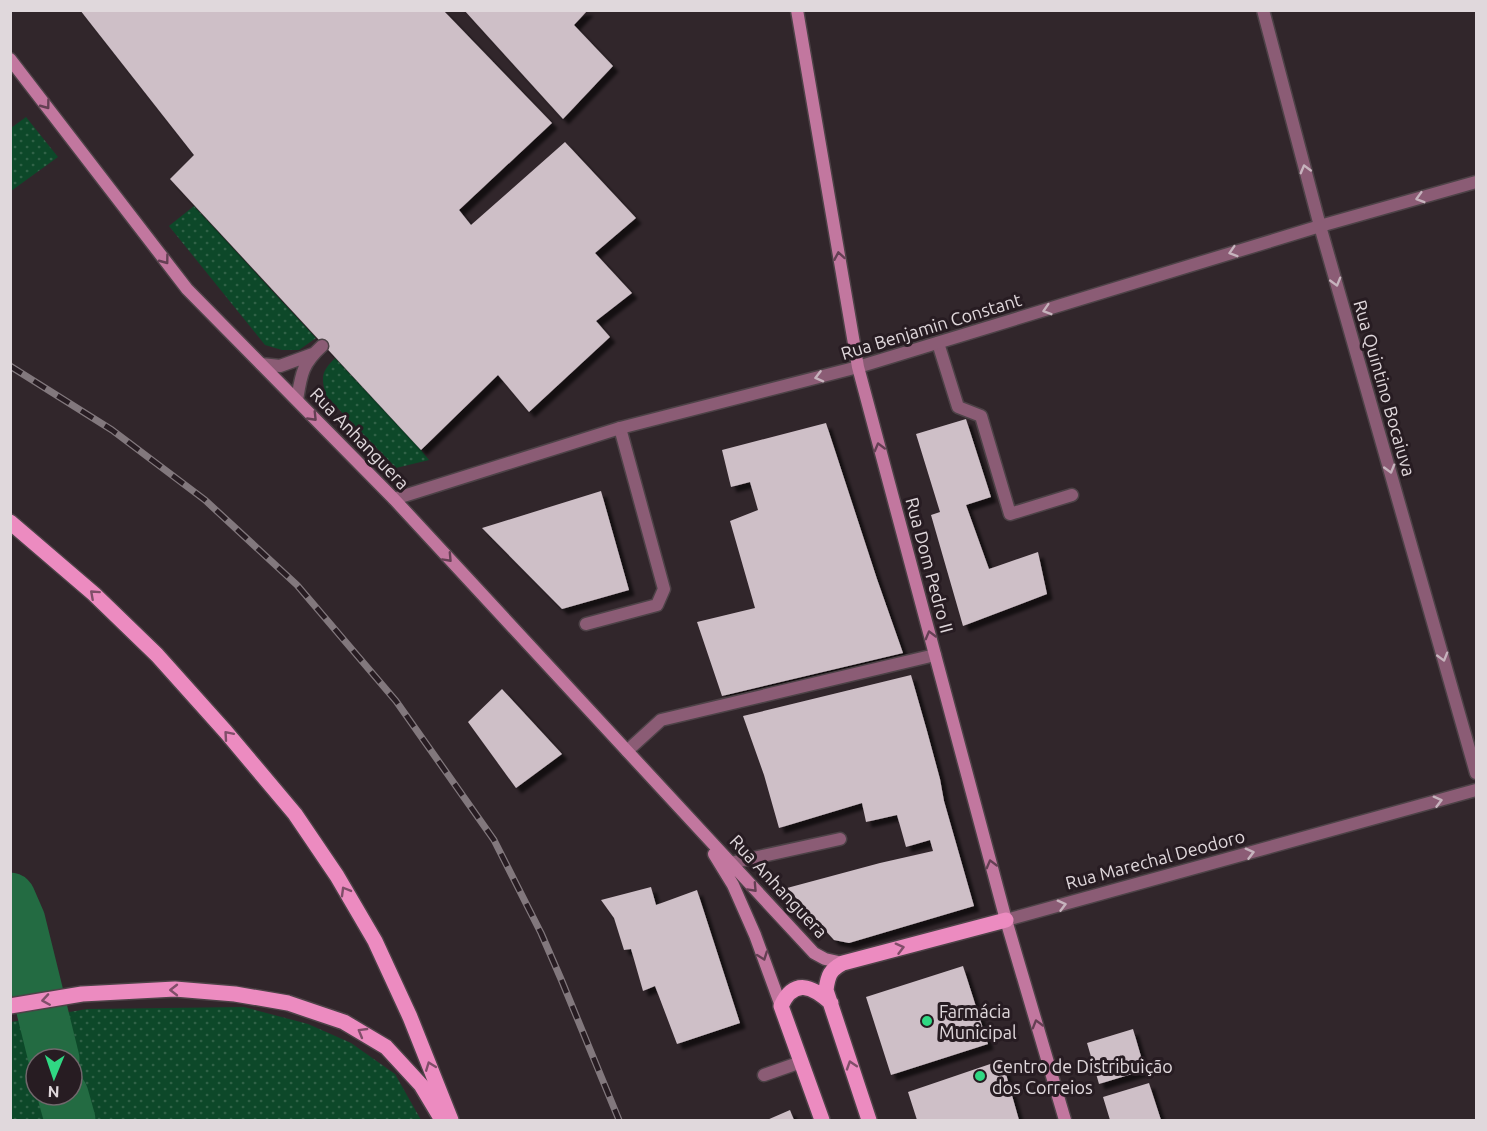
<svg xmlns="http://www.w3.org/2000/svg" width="1487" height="1131" font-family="Ubuntu,sans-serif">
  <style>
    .grass { fill: url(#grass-dots); fill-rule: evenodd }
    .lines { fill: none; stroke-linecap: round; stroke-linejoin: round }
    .river { stroke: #236b42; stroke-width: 51 }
    .building { fill: #cebfc7; filter: url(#shadow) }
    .lane-casing { stroke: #4d4247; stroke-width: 15 }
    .street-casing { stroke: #4d4247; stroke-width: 15 }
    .secondary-casing { stroke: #4d4247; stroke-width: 15 }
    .primary-casing { stroke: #4d4247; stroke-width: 18 }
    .lane { stroke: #8b5c75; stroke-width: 12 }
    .street { stroke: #8b5c75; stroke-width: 12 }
    .secondary { stroke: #c2779f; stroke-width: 12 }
    .primary { stroke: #ec8bc0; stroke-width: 15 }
    .rail-casing { stroke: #82787d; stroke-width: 7 }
    .rail { stroke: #271c22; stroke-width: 4.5; stroke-dasharray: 14; stroke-linecap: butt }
    .oneway { stroke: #654054 }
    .oneway2 { stroke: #c6b3bd }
    .oneway3 { stroke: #804e69 }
    .poi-dot { fill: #30d883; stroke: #271c22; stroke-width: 2 }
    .labels { text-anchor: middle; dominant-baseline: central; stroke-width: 6; stroke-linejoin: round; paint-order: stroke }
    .street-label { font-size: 18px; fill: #e0d8dc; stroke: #271c22 }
    .poi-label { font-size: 18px; fill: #e0d8dc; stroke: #271c22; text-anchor: start }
  </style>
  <defs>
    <pattern id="grass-dots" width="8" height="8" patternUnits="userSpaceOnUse" patternTransform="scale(1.5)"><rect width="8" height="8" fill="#0d4829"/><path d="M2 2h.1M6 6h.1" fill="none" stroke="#306247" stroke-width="1.8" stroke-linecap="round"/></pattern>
    <filter id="shadow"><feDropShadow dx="5.5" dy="5.5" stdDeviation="1.5" flood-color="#0009"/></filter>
  </defs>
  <rect width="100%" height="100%" fill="#31262b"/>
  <path class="grass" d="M26,117L58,157L11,191V128Z
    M194,206L316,338L299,350H282L265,345L169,226Z
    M335,358L421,450L429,460L396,468L326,396C321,377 321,372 335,358Z
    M244,1007L308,1024L351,1043L395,1074L421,1120H11V1022L87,1009ZM36,1059H72V1095H36Z"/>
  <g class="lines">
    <path class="river" d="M10,898L20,921L54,1059
      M63,1095L70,1120"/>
  </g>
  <path class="building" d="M80,10H443L552,123L459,210L471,225L565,142L636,218L595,253L632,293L596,321L610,337L529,412L498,375L421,450L170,179L194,155Z
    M464,10H588L574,25L613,66L563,119Z
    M966,419L991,497L966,505L989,569L1038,552L1047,594L963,626L931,515L940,512L916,434Z
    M826,423L877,579L903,653L722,696L697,622L755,608L730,521L758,510L750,482L731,487L722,450Z
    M601,491L629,590L562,609L482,528Z
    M911,675L927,731L940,779L944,801L974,906L849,943L834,940L787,888L880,863L933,851L930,840L906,847L897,815L866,822L862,803L779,828L764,775L743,716Z
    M502,689L562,754L516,788L468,722Z
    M651,887L656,905L697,890L740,1023L677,1044L655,986L643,991L631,949L624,950L614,918L601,900Z
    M963,966L988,1044L891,1075L866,997Z
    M1133,1029L1145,1070L1099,1084L1087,1043Z
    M1002,1060L1019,1120H917L908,1092Z
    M1149,1083L1161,1120H1110L1103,1097Z
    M790,1110L794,1120H767Z"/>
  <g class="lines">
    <g class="lane-casing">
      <path id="lane" d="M938,343L958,407L981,416L1010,514L1072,495
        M261,364L280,366L313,354
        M297,400C301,375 302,364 322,346
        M586,624L657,605L664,589L620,428
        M627,751L661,720L935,655
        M730,863L840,839
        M764,1075L801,1062"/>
    </g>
    <g class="street-casing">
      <path id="street" d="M1263,10L1320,226L1476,773
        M394,499L620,428L858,367L1320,226L1476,182
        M1006,920L1476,790"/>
    </g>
    <g class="secondary-casing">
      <path id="secondary" d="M797,10L858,367L1006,920L1065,1120
        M10,59L187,289L394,499L814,953L825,959L843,963
        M714,854L733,885L755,935L781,1006"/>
    </g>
    <g class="primary-casing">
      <path id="primary" d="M10,522L94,594L157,655L226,732L295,814L337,876L375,941L410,1017L451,1120
        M10,1006L82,994L175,989L235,994L288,1003L344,1022L386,1047L421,1085L442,1120
        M822,1120L781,1006C794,978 812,986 831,1003
        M869,1120L826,990C828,975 830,970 843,963L1006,920"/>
    </g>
    <use href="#lane" class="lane"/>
    <use href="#street" class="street"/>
    <use href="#secondary" class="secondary"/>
    <use href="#primary" class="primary"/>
    <g class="rail-casing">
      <path id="rail" d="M10,366L112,430L205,500L297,585L396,701L494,840L541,933L561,979L619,1120"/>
    </g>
    <use href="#rail" class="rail"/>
  </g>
  <defs><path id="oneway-chevron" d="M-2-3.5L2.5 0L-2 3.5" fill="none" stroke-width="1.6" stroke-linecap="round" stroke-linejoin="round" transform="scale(1.5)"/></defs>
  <g class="oneway">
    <use href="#oneway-chevron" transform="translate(46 105) rotate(53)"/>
    <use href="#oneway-chevron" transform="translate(839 256) rotate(-100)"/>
    <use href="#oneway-chevron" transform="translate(165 260) rotate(53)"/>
    <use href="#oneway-chevron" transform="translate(313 417) rotate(46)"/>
    <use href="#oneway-chevron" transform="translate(879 447) rotate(-105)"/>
    <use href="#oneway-chevron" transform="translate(448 558) rotate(47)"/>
    <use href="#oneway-chevron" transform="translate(930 635) rotate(-105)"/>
    <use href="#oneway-chevron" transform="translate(991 864) rotate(-105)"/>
    <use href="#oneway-chevron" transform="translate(753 888) rotate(47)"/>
    <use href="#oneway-chevron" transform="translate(763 956) rotate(70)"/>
    <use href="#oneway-chevron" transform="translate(1037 1024) rotate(-106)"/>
  </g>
  <g class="oneway2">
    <use href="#oneway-chevron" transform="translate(1305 169) rotate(-105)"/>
    <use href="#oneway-chevron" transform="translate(1420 198) rotate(164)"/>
    <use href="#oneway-chevron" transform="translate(1233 252) rotate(163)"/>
    <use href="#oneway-chevron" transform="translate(1336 282) rotate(74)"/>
    <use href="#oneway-chevron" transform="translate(1047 310) rotate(163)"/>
    <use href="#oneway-chevron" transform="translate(819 377) rotate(166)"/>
    <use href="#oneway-chevron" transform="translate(1390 469) rotate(74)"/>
    <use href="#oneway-chevron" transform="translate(1443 657) rotate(74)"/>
    <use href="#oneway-chevron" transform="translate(1438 801) rotate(-15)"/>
    <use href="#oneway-chevron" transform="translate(1250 853) rotate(-15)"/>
    <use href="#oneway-chevron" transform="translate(1062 905) rotate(-15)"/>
  </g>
  <g class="oneway3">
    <use href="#oneway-chevron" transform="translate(94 594) rotate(-138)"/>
    <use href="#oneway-chevron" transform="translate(228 735) rotate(-131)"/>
    <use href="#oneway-chevron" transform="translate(345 891) rotate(-120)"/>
    <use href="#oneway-chevron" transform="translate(900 948) rotate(-15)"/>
    <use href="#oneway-chevron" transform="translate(174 990) rotate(-180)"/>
    <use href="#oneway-chevron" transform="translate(46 1000) rotate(171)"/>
    <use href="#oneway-chevron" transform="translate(362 1032) rotate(-150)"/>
    <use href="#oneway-chevron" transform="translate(851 1065) rotate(-108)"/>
    <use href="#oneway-chevron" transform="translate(430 1066) rotate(-111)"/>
  </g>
  <g class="poi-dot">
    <circle cx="927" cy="1021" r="6"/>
    <circle cx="980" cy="1076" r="6"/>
  </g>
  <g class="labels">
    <g class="street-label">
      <text transform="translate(931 326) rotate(-17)">Rua Benjamin Constant</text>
      <text transform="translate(1385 388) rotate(74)">Rua Quintino Bocaiuva</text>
      <text transform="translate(360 438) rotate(46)">Rua Anhanguera</text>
      <text transform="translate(930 565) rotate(75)">Rua Dom Pedro II</text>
      <text transform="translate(1155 859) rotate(-15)">Rua Marechal Deodoro</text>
      <text transform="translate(779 886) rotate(47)">Rua Anhanguera</text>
    </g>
    <g class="poi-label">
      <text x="939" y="1011">Farmácia<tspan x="939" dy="21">Municipal</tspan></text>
      <text x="992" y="1066">Centro de Distribuição<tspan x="992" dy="21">dos Correios</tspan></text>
    </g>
  </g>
  <rect width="1487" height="1131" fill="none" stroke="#e0d8dc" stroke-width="24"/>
  <g transform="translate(54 1077) rotate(182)"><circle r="28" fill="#271c22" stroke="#71676c" stroke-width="1.5"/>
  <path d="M0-4.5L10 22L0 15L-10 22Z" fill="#30d883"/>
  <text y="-9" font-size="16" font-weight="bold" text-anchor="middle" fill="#e0d8dc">N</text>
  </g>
</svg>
